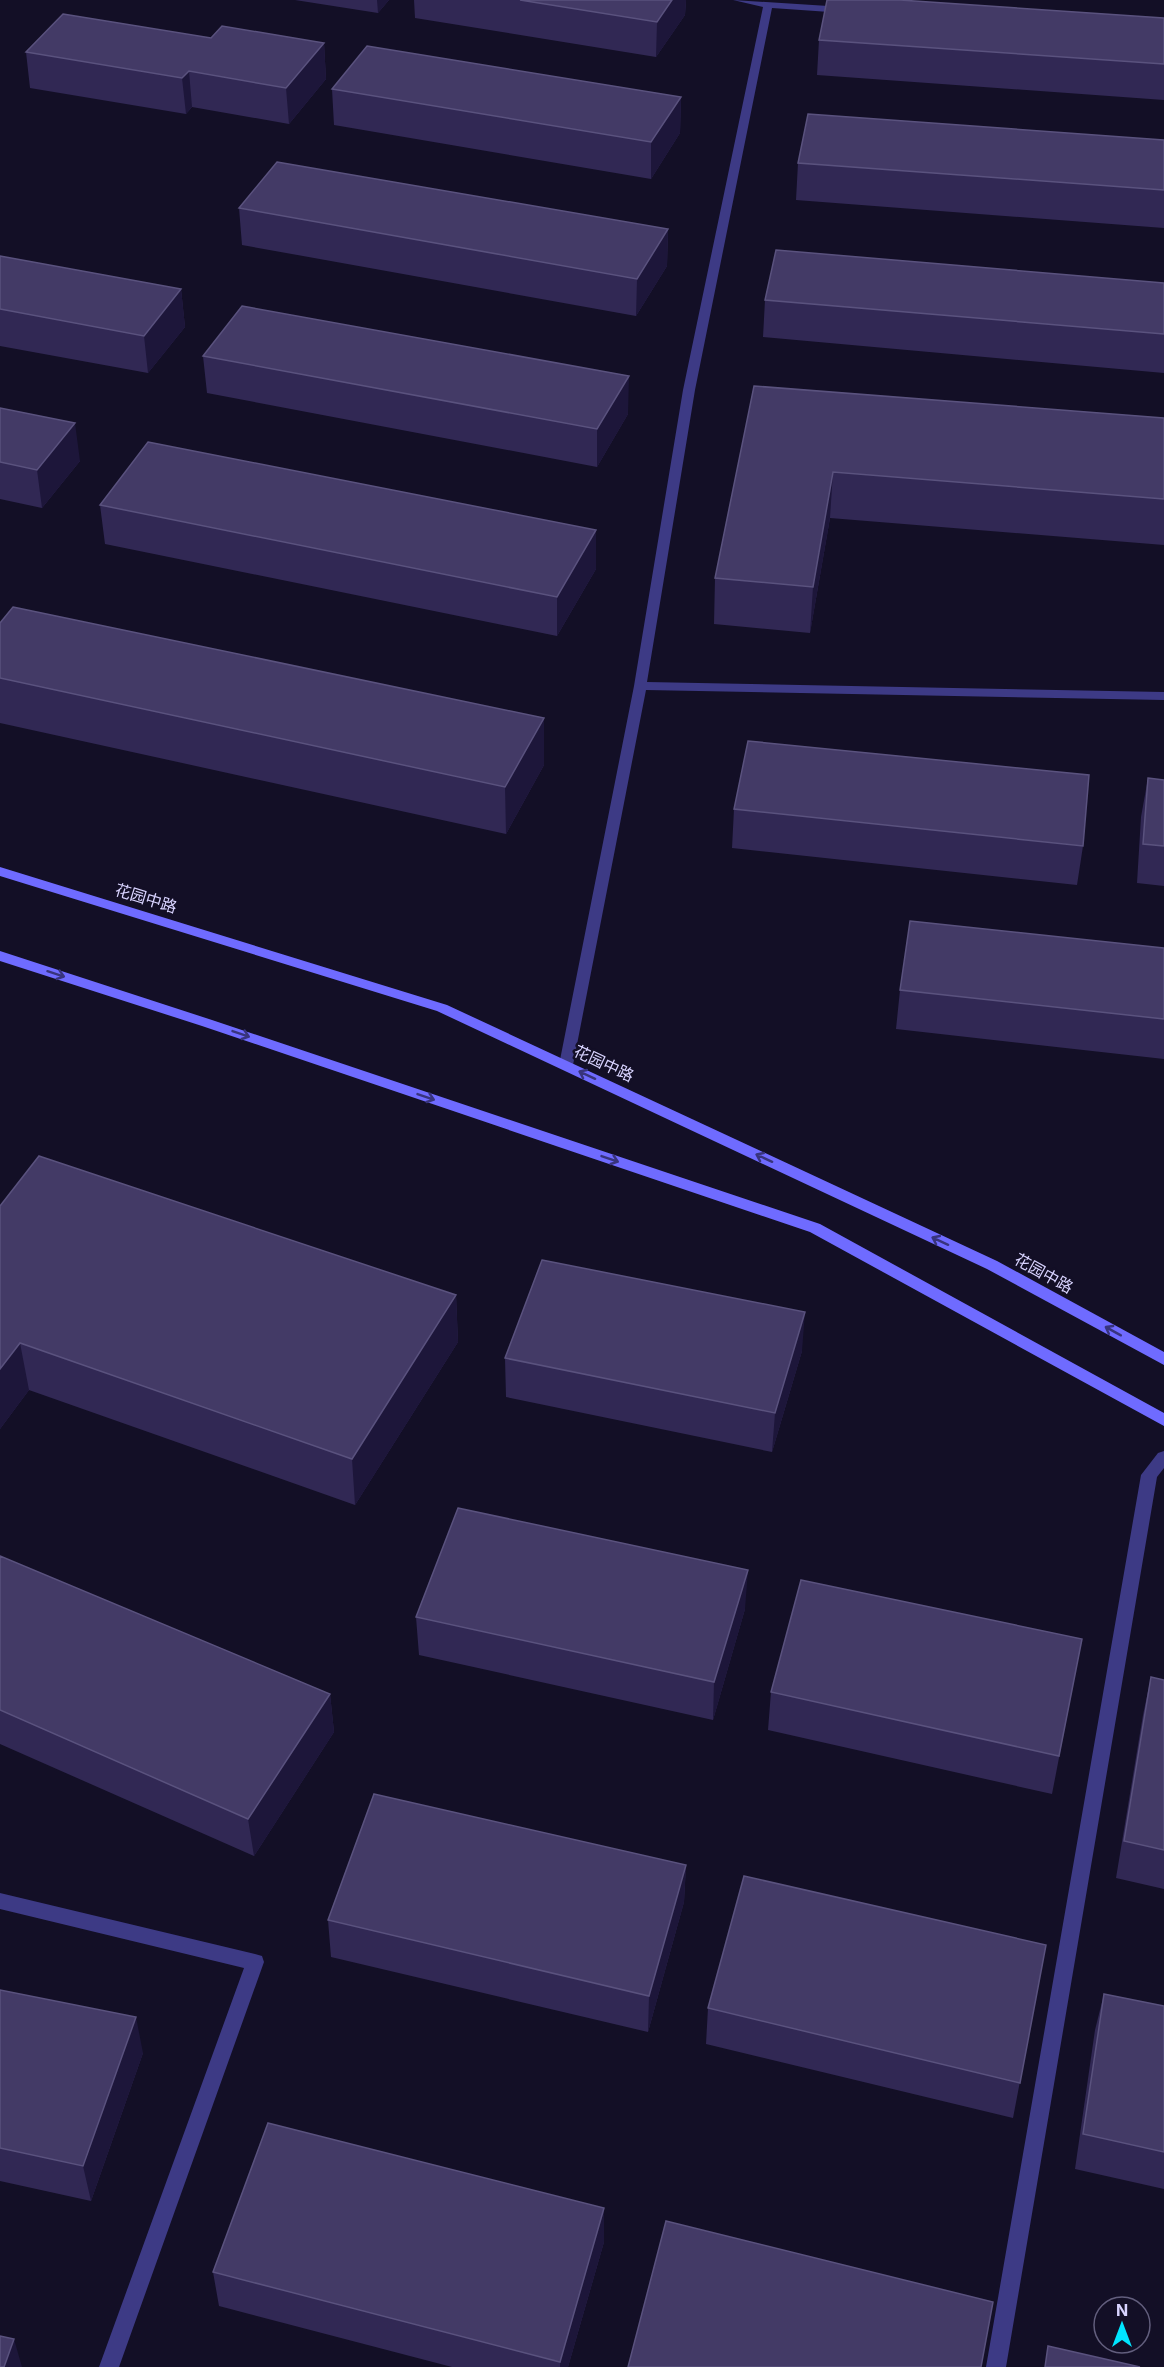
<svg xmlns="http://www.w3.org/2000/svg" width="1164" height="2367" font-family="Inter,'Noto Sans SC',sans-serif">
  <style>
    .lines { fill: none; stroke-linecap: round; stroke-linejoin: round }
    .minor { fill: #3d3a85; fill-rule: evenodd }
    .secondary { fill: #6f6bff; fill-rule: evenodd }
    .wall { fill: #312854 }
    .shaded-wall { fill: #1d163a }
    .building { fill: #433a66; stroke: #5a527e; stroke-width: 1.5 }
    .oneway { stroke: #38347d }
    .labels { text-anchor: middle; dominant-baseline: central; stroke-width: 5; stroke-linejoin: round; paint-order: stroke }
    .street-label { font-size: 16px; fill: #d9d4ff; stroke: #130f26 }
  </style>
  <rect width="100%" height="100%" fill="#130f26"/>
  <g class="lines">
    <path class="minor" d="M733,0L844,7L849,10L844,13L772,8L695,390L647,682L1164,692V700L646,690L573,1065L566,1070L559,1065L634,686L683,390L763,7Z
      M1164,1451V1468L1157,1477L1006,2367H986L1141,1475L1158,1453Z
      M0,1893L255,1954L262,1956L264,1962L119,2367H99L244,1968L0,1909Z"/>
    <path class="secondary" d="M0,867L447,1005L997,1261L1164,1352V1365L987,1269L437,1011L0,876Z
      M0,951L212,1020L820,1224L1164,1413V1426L810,1232L202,1026L0,961Z"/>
  </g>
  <path class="wall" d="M295,0H389L378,13Z
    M414,0H686L685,15L656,57L415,18Z
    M1164,18V100L817,75L819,40Z
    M324,43L326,79L289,124L192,107L186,114L30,88L26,52Z
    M332,89L681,97L680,133L651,179L334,125Z
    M1164,140V228L796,200L798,163Z
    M239,208L668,229L667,266L636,316L242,245Z
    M0,256L181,289L185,327L148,373L0,346Z
    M1164,283V373L763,337L765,300Z
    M203,356L628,414L597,467L207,393Z
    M754,386L1164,418V545L830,518L810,633L714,624L715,578Z
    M0,408L80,461L42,508L0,499Z
    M100,505L596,569L557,636L105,544Z
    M0,623L544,718V765L506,834L0,723Z
    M1148,778L1164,780V886L1137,883L1141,817Z
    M734,809L1083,846L1077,885L732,848Z
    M1164,948V1059L896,1029L900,990Z
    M0,1206L456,1295L458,1342L355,1505L29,1390L0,1429Z
    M802,1351L772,1452L506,1397L505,1358Z
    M0,1556L330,1694L334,1732L254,1856L0,1744Z
    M745,1609L713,1720L419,1655L416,1617Z
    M1082,1639L1052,1794L768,1730L771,1692Z
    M1151,1677L1164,1680V1889L1116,1878L1143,1715Z
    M686,1865L684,1902L648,2032L331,1957L328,1920Z
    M1046,1945L1013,2118L706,2044L708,2008Z
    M0,1990L143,2053L91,2201L0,2181Z
    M1104,1994L1164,2006V2189L1075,2169L1095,2030Z
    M604,2208V2242L568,2367H452L219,2306L213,2272Z"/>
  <path class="shaded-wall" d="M377,0H389L378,13Z
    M672,0H686L685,15L656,57L657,22Z
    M324,43L326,79L289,124L286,88Z
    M189,71L192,107L186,114L182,78Z
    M681,97L680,133L651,179V142Z
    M668,229L667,266L636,316L637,279Z
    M181,289L185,327L148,373L144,336Z
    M629,376L628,414L597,467V429Z
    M75,423L80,461L42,508L37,470Z
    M833,472L830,518L810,633L813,587Z
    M596,530V569L557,636V597Z
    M544,718V765L506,834L505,787Z
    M456,1295L458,1342L355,1505L352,1459Z
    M805,1312L802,1351L772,1452L775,1413Z
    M20,1343L29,1390L0,1429V1369Z
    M748,1570L745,1609L713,1720L714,1682Z
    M330,1694L334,1732L254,1856L248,1819Z
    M686,1865L684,1902L648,2032L649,1996Z
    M136,2017L143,2053L91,2201L83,2166Z
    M604,2208V2242L568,2367H560V2362Z
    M14,2339L22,2367H4Z"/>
  <path class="building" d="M520,0H672L657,22Z
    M827,0H900L1164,18V64L819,40Z
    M63,14L211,38L222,26L324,43L286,88L189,71L182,78L26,52Z
    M367,46L681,97L651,142L332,89Z
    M808,114L1164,140V190L798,163Z
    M277,162L668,229L637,279L239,208Z
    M776,250L1164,283V334L765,300Z
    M0,256L181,289L144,336L0,309Z
    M242,306L629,376L597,429L203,356Z
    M754,386L1164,418V499L833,472L813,587L715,578Z
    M0,408L75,423L37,470L0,462Z
    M148,442L596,530L557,597L100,505Z
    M13,607L544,718L505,787L0,678V623Z
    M748,741L1089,775L1083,846L734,809Z
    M1148,778L1164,780V846L1143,844Z
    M910,921L1164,948V1019L900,990Z
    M39,1156L456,1295L352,1459L20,1343L0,1369V1206Z
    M542,1260L805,1312L775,1413L505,1358Z
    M458,1508L748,1570L714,1682L416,1617Z
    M0,1556L330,1694L248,1819L0,1710Z
    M801,1580L1082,1639L1059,1756L771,1692Z
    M1151,1677L1164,1680V1850L1124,1841Z
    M374,1794L686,1865L649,1996L328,1920Z
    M744,1876L1046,1945L1020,2083L708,2008Z
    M0,1990L136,2017L83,2166L0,2148Z
    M1104,1994L1164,2006V2152L1083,2134Z
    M268,2123L604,2208L560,2362L213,2272Z
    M666,2221L993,2302L981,2367H628Z
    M0,2336L14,2339L4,2367H0Z
    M1048,2346L1140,2367H1045Z"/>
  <defs><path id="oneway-shaft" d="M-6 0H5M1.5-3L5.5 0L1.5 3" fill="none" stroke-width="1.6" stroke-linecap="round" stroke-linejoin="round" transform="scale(1.5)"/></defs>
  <g class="oneway">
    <use href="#oneway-shaft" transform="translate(56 974) rotate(18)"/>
    <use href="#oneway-shaft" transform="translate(241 1034) rotate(19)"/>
    <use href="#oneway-shaft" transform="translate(587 1075) rotate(-155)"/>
    <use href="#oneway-shaft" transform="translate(426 1097) rotate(19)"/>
    <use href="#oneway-shaft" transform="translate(764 1158) rotate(-155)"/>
    <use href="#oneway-shaft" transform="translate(610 1159) rotate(19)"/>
    <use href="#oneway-shaft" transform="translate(940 1241) rotate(-155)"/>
    <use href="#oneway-shaft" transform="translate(1113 1331) rotate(-151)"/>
  </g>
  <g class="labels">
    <g class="street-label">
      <text transform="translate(146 898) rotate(17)">花园中路</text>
      <text transform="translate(604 1063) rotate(25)">花园中路</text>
      <text transform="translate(1044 1273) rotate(29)">花园中路</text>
    </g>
  </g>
  <g transform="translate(1122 2325)"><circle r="28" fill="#130f26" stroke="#625e7d" stroke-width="1.5"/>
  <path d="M0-4.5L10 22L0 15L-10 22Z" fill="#00e5ff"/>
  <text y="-9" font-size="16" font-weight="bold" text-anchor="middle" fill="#d9d4ff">N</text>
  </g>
</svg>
